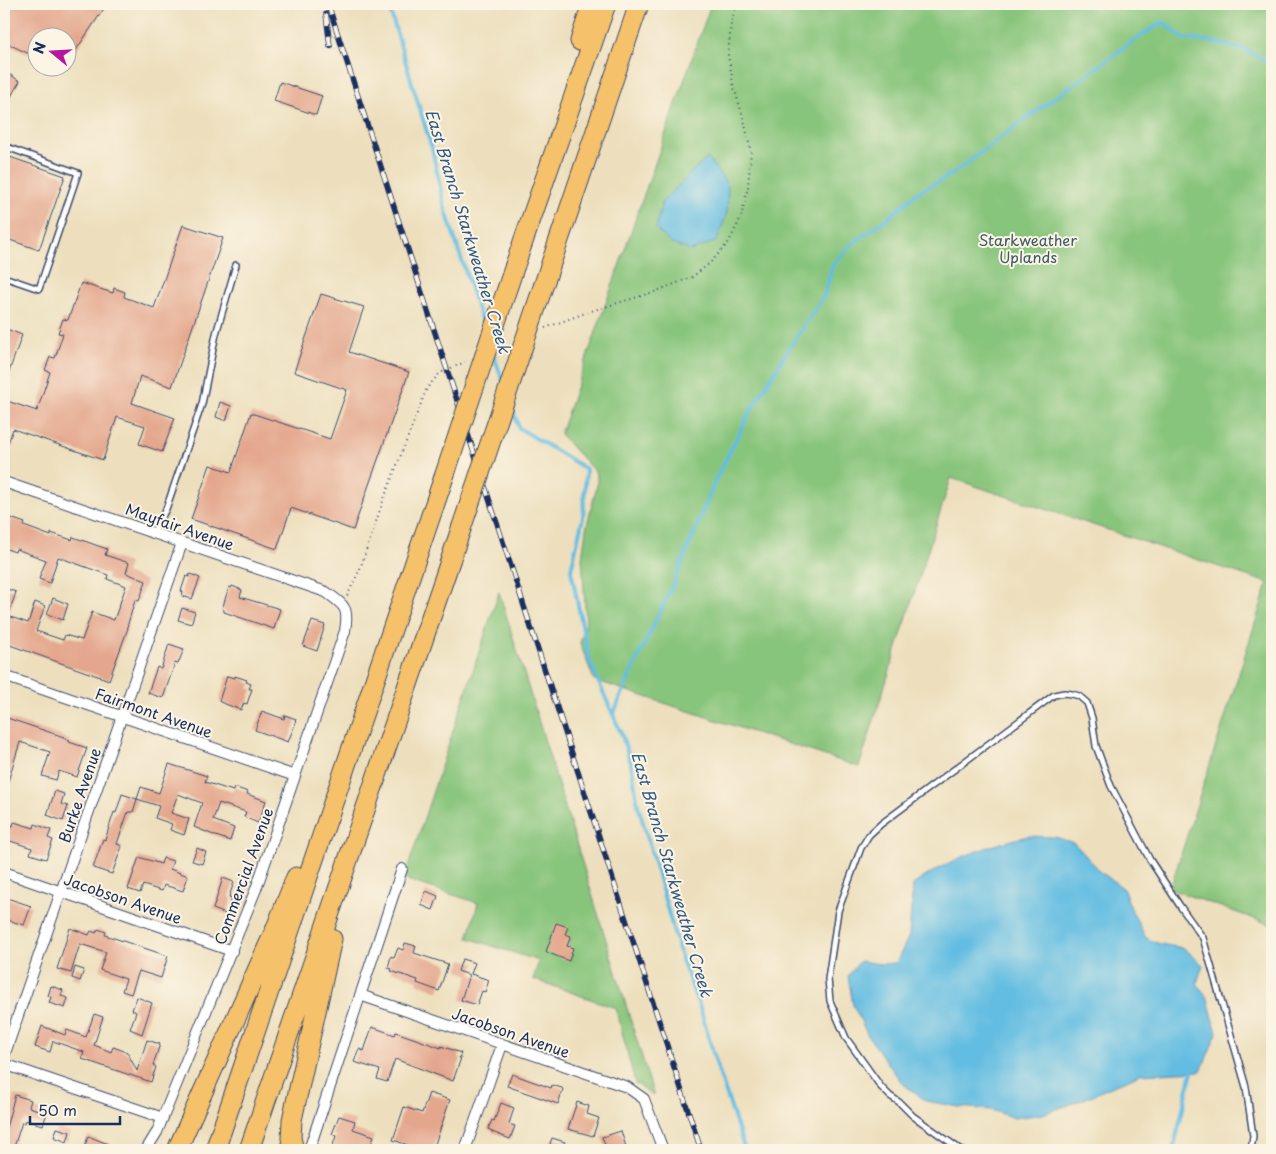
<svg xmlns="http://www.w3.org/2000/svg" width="1276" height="1154" font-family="'Playpen Sans',sans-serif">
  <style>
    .green { fill: #88c57b; stroke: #527a6c }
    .water { fill: #64bde2; stroke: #4076a0 }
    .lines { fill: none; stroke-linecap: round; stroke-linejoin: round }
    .stream { stroke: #64bde2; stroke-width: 4 }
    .building { fill: #e4a78d }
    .lane-casing { stroke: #3a496c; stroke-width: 8 }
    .street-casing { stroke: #3a496c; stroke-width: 12 }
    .highway-casing { stroke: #3a496c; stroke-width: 21 }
    .path { stroke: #3a496c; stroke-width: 2; stroke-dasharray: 1 4; stroke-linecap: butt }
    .lane { stroke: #fff; stroke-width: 5 }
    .street { stroke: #fff; stroke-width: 10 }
    .highway { stroke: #f5c16b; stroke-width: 19 }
    .rail-casing { stroke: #1b2f5e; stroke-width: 5.5 }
    .rail { stroke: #fcf5e5; stroke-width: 4; stroke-dasharray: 11; stroke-linecap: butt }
    .highway-bridge-casing { stroke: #3a496c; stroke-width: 21; stroke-linecap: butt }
    .highway-bridge { stroke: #f5c16b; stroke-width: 19 }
    .labels { text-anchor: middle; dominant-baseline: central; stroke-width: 4; stroke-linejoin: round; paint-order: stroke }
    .park-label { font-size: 15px; fill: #3c5c67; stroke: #fcf5e5 }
    .street-label { font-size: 15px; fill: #1b2f5e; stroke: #fcf5e5 }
    .water-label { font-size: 16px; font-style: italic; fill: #315a86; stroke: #fcf5e5 }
  </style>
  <rect width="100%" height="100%" fill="#fcf5e5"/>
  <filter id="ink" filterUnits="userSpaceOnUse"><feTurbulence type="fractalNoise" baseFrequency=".02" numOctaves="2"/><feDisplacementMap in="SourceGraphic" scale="10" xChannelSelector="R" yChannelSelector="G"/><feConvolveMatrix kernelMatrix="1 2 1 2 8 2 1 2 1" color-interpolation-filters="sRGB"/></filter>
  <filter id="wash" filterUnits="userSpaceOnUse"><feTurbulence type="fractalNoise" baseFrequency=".0096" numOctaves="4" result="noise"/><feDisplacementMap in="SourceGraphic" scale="20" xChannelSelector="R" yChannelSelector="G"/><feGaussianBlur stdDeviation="1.12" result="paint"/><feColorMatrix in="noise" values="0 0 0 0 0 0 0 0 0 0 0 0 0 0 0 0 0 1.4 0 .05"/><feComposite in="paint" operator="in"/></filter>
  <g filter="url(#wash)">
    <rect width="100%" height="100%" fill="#eddfbd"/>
    <path class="green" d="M711,4H1272V925L1170,889L1268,583L951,478L859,767L594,680L580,643L586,623L582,558L586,529L597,485V474L560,434Z
      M499,592L654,1096L635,1083L616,1008L533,979L539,961L468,938L478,903L404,879Z"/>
    <path class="water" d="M708,158L728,186L727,212L717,241L691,251L670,243L656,229L662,202L694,170Z
      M1028,836L1056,837L1074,843L1102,873L1123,888L1133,913L1146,938L1160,944L1184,948L1203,965L1197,983L1208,999L1217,1033L1201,1071L1140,1074L1082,1100L1043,1114L1014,1118L991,1110L959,1107L926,1101L902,1083L868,1036L853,1005L848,976L860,961L881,964L896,963L909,936L913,885C948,859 986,846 1028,836Z"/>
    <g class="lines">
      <path class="stream" d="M388,4L432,149L444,205L485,332
        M493,353L503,382
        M511,405L519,428L586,469L583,517L571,570L589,660L621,733L631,763L638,805L681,957L701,1011L717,1066L745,1150
        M613,715L636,662L673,585L716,479L751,410L793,342L824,296L833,264L850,246L893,214L918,192L951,175L1020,123L1136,39L1163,22L1184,39L1209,41L1246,50L1272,65
        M1173,1150L1192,1072"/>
    </g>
    <g id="blocks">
      <path class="building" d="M4,4H107L68,62V38H38V58L4,42Z
        M4,71L20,81L4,108Z
        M280,82L322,96L316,115L274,101Z
        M4,155L65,176L39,250L4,238Z
        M183,225L223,238L172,387L140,376L132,403L175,418L162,452L139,444L145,426L117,417L103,460L13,429L5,452H4V400L37,411L50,372L45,370L50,357L55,358L63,334L58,333L63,319L68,320L81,283L113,293L114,288L125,292L124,297L154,308Z
        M321,294L364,307L349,352L409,372L353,530L291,508L277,549L191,519L210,465L231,472L251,413L330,439L347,390L294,372Z
        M4,328L22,335L5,383L4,382Z
        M220,402L231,406L226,421L216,417Z
        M11,518L25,523L24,526L51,536V533L72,540L73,537L107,549L105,555L129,563L126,573L146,581L139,601L135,600L127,627L128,628L109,680L4,643V599L7,589L16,592L8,616L28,623L35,602L45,606L36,631L63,640L65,635L82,640L92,612L114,620L126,586L107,579L108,575L58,557L50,583L39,579L46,560L16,549L15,552L4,548V539Z
        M190,574L200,578L192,599L182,596L183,592L181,591L186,576L189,577Z
        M232,586L242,590L240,597L280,609L274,629L224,612V610L222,609L229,587L231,588Z
        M53,598L68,604L63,620L47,614Z
        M182,608L195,612L191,624L178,620Z
        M312,621L325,625L317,651L303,646Z
        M169,644L184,649L178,664L175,663L163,698L148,693L157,667L161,669Z
        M227,676L235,678V676L247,680L246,682L251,684L249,689H252L247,704L244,703L241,710L220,702L219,701Z
        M262,711L284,719L285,715L296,719L295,722H296L288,742L255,730Z
        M4,717L64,737V738L70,740L69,742L87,748L77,777L59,771L56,780L42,776L50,752L20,742L6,788L4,787Z
        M169,764L207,776L205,782L233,791L234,787L248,792L247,794L266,801L258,823L244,817L246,812L219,803L213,820L234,828L230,841L216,836L194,827L202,803L178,794L171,813L189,819L184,835L170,830L172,824L155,818L159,806L137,799L133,812H128L117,844L122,846L112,874L93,868L103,839L105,840L114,812L116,813L122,794L137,799L141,787L159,793Z
        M55,791L64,794L61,804L68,806L63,821L47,815Z
        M14,822L34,828L35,824L51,830L48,838L53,840L46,859L30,854L32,848L4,839V824L13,826Z
        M197,848L206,852L202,864L192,861Z
        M139,857L161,864L163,858L173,861L170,869L188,876L183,891L164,885L162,891L143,885L140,893L128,889Z
        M223,878L234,882L229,897L232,898L226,914L213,909Z
        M426,891L438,896L433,910L421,905Z
        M4,897L31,906L24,925L4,919Z
        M556,923L568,927L565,934L571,936L567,946L573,948L569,961L546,952Z
        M70,928L89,935L91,931L96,933L98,929L106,932L105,935L168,956L161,978L139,971L131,994L122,991L126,979L100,970L106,952L80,944L71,973L57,969Z
        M405,943L416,946L414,953L448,964L439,991L417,983L418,980L391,971L392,969L388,968L391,956L394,958L398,948L403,950Z
        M462,959L475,963L471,974L489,980L485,992L482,991L477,1005L461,1000L469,975L458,971Z
        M75,967L84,970L80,981L72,978Z
        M51,986L63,990L61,996L68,998L65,1008L49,1003L51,997L48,996Z
        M137,997L152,1003L142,1034L130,1029L136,1012L132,1010Z
        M94,1014L103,1017L94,1045L111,1052L113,1047L127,1052L137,1071L147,1040L160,1044L153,1065L156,1067L151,1082L82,1059L84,1052L53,1041L50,1052L35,1047L42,1026L65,1035L67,1030L86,1037Z
        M372,1027L395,1035L396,1032L441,1048V1046L461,1053L459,1058H461L453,1081L395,1059L387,1082L377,1079L380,1070L354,1062L359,1049L364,1051Z
        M512,1074L551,1088L552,1085L562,1088L563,1089L558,1104L507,1086Z
        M429,1093L450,1100L433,1150H410L411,1146L393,1140L404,1107L422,1113Z
        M15,1095L31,1100L29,1107L47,1113L43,1125L25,1120L24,1123L22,1122L13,1150H4V1135Z
        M577,1102L589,1106L587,1114L599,1118L593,1136L568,1129Z
        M501,1103L514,1108L509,1124L515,1126L510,1139L492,1132V1131L488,1129L492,1120L494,1121Z
        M339,1116L355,1121L353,1129L374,1136L369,1150H338L332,1148L336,1136L332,1134Z
        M57,1128L70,1132L67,1142L54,1137Z
        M621,1131L627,1150H607L602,1137Z
        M88,1136L118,1148V1150H84Z
        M552,1138L565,1142L562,1150H548Z"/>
    </g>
  </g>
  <g filter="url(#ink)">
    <use href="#blocks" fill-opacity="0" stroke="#3a496c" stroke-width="1"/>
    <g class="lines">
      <g class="lane-casing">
        <path id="lane" d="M4,146L78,173L39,289L4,277
          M153,533L166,509L202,404L216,334L236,265
          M961,1150L913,1116L899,1102L890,1096L881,1087L846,1038L830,1001L828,979L838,911L861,848L869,835L881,824L1054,695L1064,693L1072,694L1079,696L1087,703L1092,718L1096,746L1111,786L1150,860L1180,906L1203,938L1246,1087L1253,1136L1251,1150"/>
      </g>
      <g class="street-casing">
        <path id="street" d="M4,482L326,592C345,606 349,607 345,631L256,889L157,1132L146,1150
          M4,676L295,776
          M4,872L232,951
          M360,995L627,1087L644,1099L663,1150
          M4,1056L182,543
          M4,1064L163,1118
          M309,1150L402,869
          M465,1150L502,1045"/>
      </g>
      <g class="highway-casing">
        <path id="highway" d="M580,41L592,4
          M515,265L606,4
          M544,284L639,4
          M177,1150L276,928L296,877
          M215,1150L446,471
          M249,1150L461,529
          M294,1150L291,1138L292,1120L332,939"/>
      </g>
      <path class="path" d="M545,328L588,312L654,292L692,277L709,264L729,242L741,217L748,187L751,152L744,120L734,88L728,55L731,23L737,4
        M347,596L360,569L383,501L427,388L440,373L465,362"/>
      <use href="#lane" class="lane"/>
      <use href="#street" class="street"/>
      <use href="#highway" class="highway"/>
      <g class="rail-casing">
        <path id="rail" d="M328,4L701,1150
          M326,14L330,46"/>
      </g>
      <use href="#rail" class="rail"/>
      <g class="highway-bridge-casing">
        <path id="highway-bridge" d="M446,471L515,265
          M461,529L544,284"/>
      </g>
      <use href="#highway-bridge" class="highway-bridge"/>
    </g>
  </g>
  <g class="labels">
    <g class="park-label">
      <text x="1028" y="239">Starkweather<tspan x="1028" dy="17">Uplands</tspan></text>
    </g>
    <g class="street-label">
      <text transform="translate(180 526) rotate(19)">Mayfair Avenue</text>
      <text transform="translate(154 712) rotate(19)">Fairmont Avenue</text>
      <text transform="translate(79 795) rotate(-71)">Burke Avenue</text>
      <text transform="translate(243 876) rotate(-70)">Commercial Avenue</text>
      <text transform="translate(123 898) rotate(19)">Jacobson Avenue</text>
      <text transform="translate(511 1032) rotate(19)">Jacobson Avenue</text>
    </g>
    <g class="water-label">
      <text transform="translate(469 231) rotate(73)">East Branch Starkweather Creek</text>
      <text transform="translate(673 874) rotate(74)">East Branch Starkweather Creek</text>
    </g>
  </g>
  <rect width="1276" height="1154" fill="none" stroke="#fcf5e5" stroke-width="20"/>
  <g transform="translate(52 52) rotate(288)"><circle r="24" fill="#fcf5e5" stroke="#a2a6af"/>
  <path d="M0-4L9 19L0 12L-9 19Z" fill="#b5179e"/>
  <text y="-8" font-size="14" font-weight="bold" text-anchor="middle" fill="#1b2f5e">N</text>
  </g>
  <path d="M30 1116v8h90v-8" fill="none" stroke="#1b2f5e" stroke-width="2.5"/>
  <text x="38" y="1116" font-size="15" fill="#1b2f5e" stroke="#fcf5e5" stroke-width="4" paint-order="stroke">50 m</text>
</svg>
